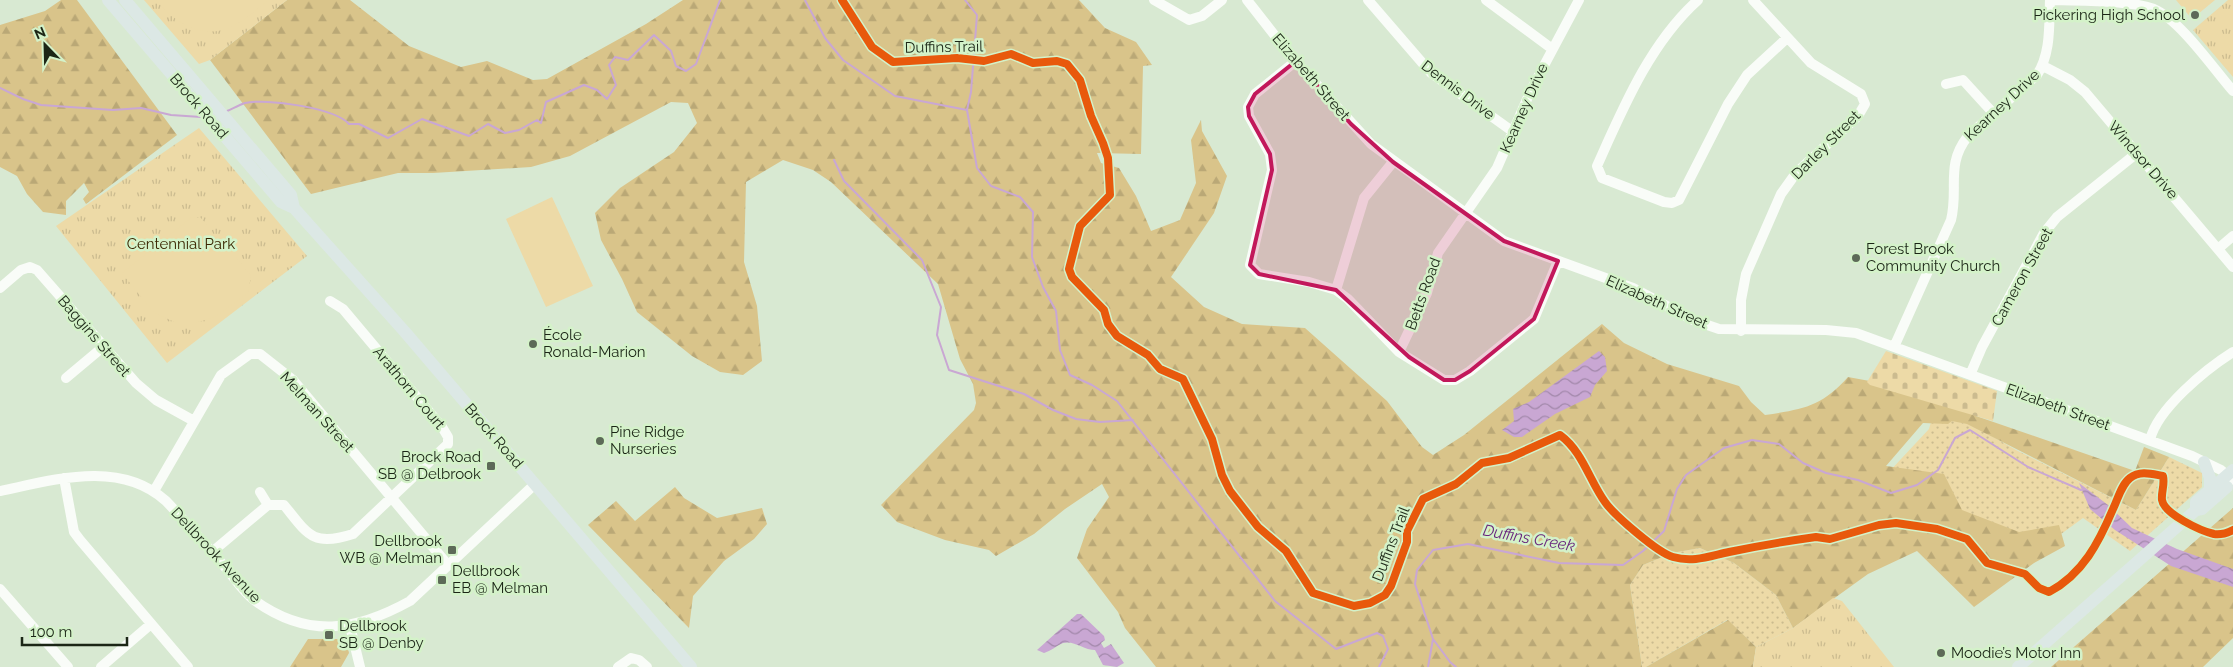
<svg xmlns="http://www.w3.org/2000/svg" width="2233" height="667" font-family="Raleway,sans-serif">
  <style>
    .grass { fill: url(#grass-dots) }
    .forest { fill: url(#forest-firs) }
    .cemetery { fill: url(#cemetery-stones) }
    .park { fill: url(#park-tufts) }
    .garden { fill: #eddaa7 }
    .water { fill: url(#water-waves) }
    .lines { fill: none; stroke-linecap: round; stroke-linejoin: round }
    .stream { stroke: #c9a7d3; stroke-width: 2 }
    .minor { stroke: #f9fcf8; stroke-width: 10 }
    .major { stroke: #dce8e5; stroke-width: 12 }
    .cycleway-casing { stroke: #d4f2c9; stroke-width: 11 }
    .cycleway { stroke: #e8590c; stroke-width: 8 }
    .marked { fill: #c2185b; fill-opacity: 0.2; stroke: #c2185b; stroke-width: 4; stroke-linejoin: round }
    .poi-dot { fill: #5d6a58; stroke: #d4f2c9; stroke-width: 2 }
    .labels { text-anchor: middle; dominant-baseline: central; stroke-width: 5; stroke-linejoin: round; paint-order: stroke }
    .poi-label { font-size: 15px; fill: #1b2616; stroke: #d4f2c9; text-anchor: start }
    .street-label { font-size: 15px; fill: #1b2616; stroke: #d4f2c9 }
    .park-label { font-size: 15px; fill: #3b2600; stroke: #d4f2c9 }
    .water-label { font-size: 16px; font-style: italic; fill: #69277d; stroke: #d4f2c9 }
  </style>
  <defs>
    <pattern id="grass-dots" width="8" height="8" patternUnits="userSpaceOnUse" patternTransform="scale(1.25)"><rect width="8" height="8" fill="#eddaa7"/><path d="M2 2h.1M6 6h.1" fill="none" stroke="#cbbb8f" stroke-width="1.8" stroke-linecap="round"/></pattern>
    <pattern id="forest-firs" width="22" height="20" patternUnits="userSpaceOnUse" patternTransform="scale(1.25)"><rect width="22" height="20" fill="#d9c48a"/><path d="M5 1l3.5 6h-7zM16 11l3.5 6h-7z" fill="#baa876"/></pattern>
    <pattern id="cemetery-stones" width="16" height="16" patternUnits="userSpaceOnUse" patternTransform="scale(1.25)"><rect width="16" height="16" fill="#eddaa7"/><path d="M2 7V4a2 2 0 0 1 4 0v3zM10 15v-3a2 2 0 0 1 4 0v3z" fill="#cbbb8f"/></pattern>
    <pattern id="park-tufts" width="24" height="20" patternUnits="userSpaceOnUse" patternTransform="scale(1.25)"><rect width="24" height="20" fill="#eddaa7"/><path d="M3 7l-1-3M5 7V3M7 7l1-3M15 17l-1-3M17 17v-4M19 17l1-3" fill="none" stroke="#cbbb8f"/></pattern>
    <pattern id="water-waves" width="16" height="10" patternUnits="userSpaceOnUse" patternTransform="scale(1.25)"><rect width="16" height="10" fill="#c9a7d3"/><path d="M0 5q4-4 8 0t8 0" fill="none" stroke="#a288aa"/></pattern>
  </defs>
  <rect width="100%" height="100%" fill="#d8e9d2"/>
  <path class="grass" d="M1936,404L2016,450L2136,510L2169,457L2202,473V487L2130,551L2083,518L2046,545L1859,504L1929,429Z
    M1700,548L1734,563L1776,595L1793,628L1756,647L1727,620L1646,667H1642L1630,585L1643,565L1672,553Z"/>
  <path class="forest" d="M61,0H77L177,135L86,204L83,199L89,192L84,183L66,201V215L43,212L27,194L17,176L0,167V25L45,11Z
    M287,0H350L409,46L461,67L487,61L533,80L547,79L646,24L683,0H1079L1105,28L1136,42L1152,65L1143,66L1141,154L1097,153L1101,163L1119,168L1136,196L1151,231L1180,220L1196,183L1191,140L1201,120L1202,131L1227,176L1214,213L1171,277L1204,307L1242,324L1305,328L1387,401L1422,447L1433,455L1464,435L1602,324L1624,343L1667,364L1739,386L1751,402L1765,415C1804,409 1821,407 1848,377L1962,398L1974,410L1976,416L2135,471L2144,447L2169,457L2136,510L1967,424L1952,421L1948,424L1923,423L1886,466L1944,474L1962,510L2019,532L2059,525L2065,546L2034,563L1974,607L1917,551L1868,574L1793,628L1776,595L1734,563L1700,548L1672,553L1643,565L1630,585L1642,667H1156L1125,628L1118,612L1077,558L1087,529L1109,497L1102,484L1065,509L1034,534L996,556L989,550L945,540L897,522L881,505L974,410L976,403L973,384L960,359L938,284L831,182L813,170L783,160L746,182L744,262L757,306L762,361L743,375L720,372L692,356L637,312L622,279L601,240L595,213L620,188L674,152L697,123L688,103L671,102L570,156L531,167L433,173H398L311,194L210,60Z
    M675,487L684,498L717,518L762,508L767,524L754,539L724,561L693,596L689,628L588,525L616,501L635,521Z
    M2233,508V638L2203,667H2051Z
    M1728,620L1756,647L1753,667H1646Z
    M308,639H346L349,653L341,667H290Z"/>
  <path class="cemetery" d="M1886,351L1997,391L1993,421L1870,385L1867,382Z"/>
  <path class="park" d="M144,0H287L210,60L199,64Z
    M2228,0H2233V77L2193,30Z
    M199,128L307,256L167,363L56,226Z
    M1833,598L1842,601L1894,667H1753L1756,647L1793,628Z"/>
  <path class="garden" d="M156,0H267V1C257,9 245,20 233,26C203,41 175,23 156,0Z
    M2176,0H2215L2192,19Z
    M552,197L593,286L546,307L506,219Z
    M192,217L201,218L227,251L236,257L251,276L248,293L215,317L195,323H177L154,313L122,273Z"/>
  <path class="water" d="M1599,351L1605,357L1607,371L1595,385L1590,397L1555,414L1522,437H1514L1502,430L1514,421L1513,409L1529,402Z
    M2079,483L2108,505L2132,528L2177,549L2233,569V587L2171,566L2115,530L2090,509Z
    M1077,614H1081L1104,636L1105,640L1101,643L1104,648L1111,644L1124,663L1117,667L1103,665L1095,650C1084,650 1074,640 1063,643C1056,646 1051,651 1044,653L1037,650Z"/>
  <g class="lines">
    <path class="stream" d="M805,0L825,38L843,60L895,96L967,110
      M965,0L977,15L971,92L967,110L977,168L991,186L1020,197L1033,212L1032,257L1043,287L1056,311L1060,350L1070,375L1092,385L1117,401L1275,601L1336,649L1377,633L1383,636L1388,649L1379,667
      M0,88L23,99L41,105L113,110L141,108L171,115L201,117
      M227,111C232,109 239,105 245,103C266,98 335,108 349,124H359L388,138L422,119L469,136L488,124L505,133L519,130L537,120L541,123L546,102L584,85L597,90L607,99L616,85L609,65L615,57L628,60L654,35L671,51L676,66L686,71L696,64L720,0
      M834,160L844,181L922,260L941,307L937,335L949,370L1024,394L1053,410L1076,419L1100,422L1133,420
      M1433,639L1450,662L1456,667
      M1428,667L1433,639L1415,584L1417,570L1433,550L1468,544L1559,563L1623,565L1643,551L1664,531L1677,489L1686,475L1724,448L1752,440L1779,444L1803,463L1826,473L1858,480L1891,493L1917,485L1938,470L1955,438L1970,430L2028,467L2081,490"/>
    <path class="minor" d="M1154,0L1189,20L1202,16L1222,0
      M1247,0L1290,55L1371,144L1504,241L1633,288L1693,320L1719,329L1826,330L1856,333L2192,456L2221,470L2233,480
      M1368,0L1431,73L1512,131
      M1486,0L1551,48
      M1698,0C1650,43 1623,108 1597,166L1602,178L1664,202L1672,203L1679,200L1728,104L1747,75L1787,38
      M2055,0C2081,1 2130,0 2154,9C2180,20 2213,68 2233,91
      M1296,61L1255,94L1248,107L1249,116L1270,154L1272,170L1250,265L1259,274L1309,282L1336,290L1348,299L1399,352L1444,380H1455L1470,371L1534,319L1558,261
      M2043,66L2070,80L2085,92L2233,267
      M1946,84L1963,80L1994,114
      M2219,248L2233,236
      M0,288L21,270L30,267L37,270L136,383L156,400L194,421
      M1336,290L1364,198L1393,162
      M1741,331V300L1746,274L1781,194L1796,173L1858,116L1865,104L1861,94L1811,63L1753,0
      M1894,347L1951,220C1959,188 1945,165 1968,136L2037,75C2051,53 2049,26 2050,0
      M1399,352L1427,293L1438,253L1497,168L1531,90L1579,0
      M1970,375L1982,347L2044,233L2057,217L2137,153
      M66,378L103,347
      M2150,440C2157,409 2206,369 2233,352
      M64,478L74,532L80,540L188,667
      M0,491C53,480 120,459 166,501C186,522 205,544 224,566C234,577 243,592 254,600C308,639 356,631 410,601L535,484
      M154,491L221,375L250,354H260L293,380L448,565
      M260,492L268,505
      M212,552L268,505H284C308,535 313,547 353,534L448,444V437L442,427L343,309L330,301
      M0,589L68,667
      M350,626L360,667
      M101,667L151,624
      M618,667L631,658L639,660L647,667"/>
    <path class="major" d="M108,0L281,202L294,208L405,332L691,667
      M125,0L291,195L294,208
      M2204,462L2210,478V490
      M2196,510V502L2233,470
      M2196,510L2202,509L2227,487
      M2018,667L2196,510"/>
    <g class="cycleway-casing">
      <path id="cycleway" d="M842,0L872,47L893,62L957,58L984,61L1011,54L1033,63L1057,61L1067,64L1080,80L1091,116L1103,143L1108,158L1110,195L1080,226L1069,269L1072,277L1104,310L1108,324L1117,336L1148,355L1160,369L1183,379L1212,439L1222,475L1230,491L1258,527L1286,551L1313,593L1354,606L1370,603L1385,595L1391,586L1407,542V531L1423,499L1456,484L1482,463L1509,458L1560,435C1583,452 1589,480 1605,502C1614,515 1658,553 1673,557C1693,563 1710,556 1729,552C1758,546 1787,541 1816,537L1830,539L1879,525L1896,523L1937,529L1967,539L1987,563L2025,574L2039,588L2049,592C2083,574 2099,542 2113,509C2118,499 2121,485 2130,478C2140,470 2152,474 2163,476C2165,485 2161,492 2162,500C2164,514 2201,531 2214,534C2220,535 2227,533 2233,530"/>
    </g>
    <use href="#cycleway" class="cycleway"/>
  </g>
  <path class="marked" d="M1296,61L1351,124L1393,162L1504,241L1558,261L1534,319L1470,371L1455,380H1444L1409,357L1336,290L1259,274L1250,265L1272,170L1270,154L1249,116L1248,107L1255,94Z"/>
  <g class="poi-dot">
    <circle cx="2195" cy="15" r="5"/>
    <circle cx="1856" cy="258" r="5"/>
    <circle cx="533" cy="344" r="5"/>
    <circle cx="600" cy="441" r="5"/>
    <rect x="486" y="461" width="10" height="10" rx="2.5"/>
    <rect x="447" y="545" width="10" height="10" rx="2.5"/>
    <rect x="437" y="575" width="10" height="10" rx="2.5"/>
    <rect x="324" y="630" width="10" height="10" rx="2.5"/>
    <circle cx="1941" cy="653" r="5"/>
  </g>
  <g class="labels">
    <g class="poi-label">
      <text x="2185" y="15" text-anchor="end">Pickering High School</text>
      <text x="1866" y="249">Forest Brook<tspan x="1866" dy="17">Community Church</tspan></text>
      <text x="543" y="335">École<tspan x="543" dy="17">Ronald-Marion</tspan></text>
      <text x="610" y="432">Pine Ridge<tspan x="610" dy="17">Nurseries</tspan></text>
      <text x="481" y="457" text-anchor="end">Brock Road<tspan x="481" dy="17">SB @ Delbrook</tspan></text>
      <text x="442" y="541" text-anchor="end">Dellbrook<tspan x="442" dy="17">WB @ Melman</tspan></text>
      <text x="452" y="571">Dellbrook<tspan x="452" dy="17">EB @ Melman</tspan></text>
      <text x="339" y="626">Dellbrook<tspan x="339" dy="17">SB @ Denby</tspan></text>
      <text x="1951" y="653">Moodie’s Motor Inn</text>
    </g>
    <g class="street-label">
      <text transform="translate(944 47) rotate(-1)">Duffins Trail</text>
      <text transform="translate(1311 77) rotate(49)">Elizabeth Street</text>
      <text transform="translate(1458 90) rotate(37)">Dennis Drive</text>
      <text transform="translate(2002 105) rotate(-43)">Kearney Drive</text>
      <text transform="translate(199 106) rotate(49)">Brock Road</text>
      <text transform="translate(1524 108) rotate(-66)">Kearney Drive</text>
      <text transform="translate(1826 145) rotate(-45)">Darley Street</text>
      <text transform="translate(2143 160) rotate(49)">Windsor Drive</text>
      <text transform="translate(2022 277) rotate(-61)">Cameron Street</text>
      <text transform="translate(1423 294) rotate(-70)">Betts Road</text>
      <text transform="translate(1657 302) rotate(24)">Elizabeth Street</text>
      <text transform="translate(94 336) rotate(49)">Baggins Street</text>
      <text transform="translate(409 388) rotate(50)">Arathorn Court</text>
      <text transform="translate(2058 407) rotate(20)">Elizabeth Street</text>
      <text transform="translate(317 412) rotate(48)">Melman Street</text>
      <text transform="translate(494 436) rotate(49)">Brock Road</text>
      <text transform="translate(1391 544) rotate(-69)">Duffins Trail</text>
      <text transform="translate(216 555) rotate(47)">Dellbrook Avenue</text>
    </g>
    <g class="park-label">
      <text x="181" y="244">Centennial Park</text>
    </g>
    <g class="water-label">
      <text transform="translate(1529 538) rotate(10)">Duffins Creek</text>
    </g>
  </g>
  <g transform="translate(45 45) rotate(337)" stroke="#d4f2c9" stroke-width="4" paint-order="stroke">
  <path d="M0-4L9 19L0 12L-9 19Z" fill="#1b2616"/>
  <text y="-8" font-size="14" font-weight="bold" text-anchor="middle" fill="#1b2616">N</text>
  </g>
  <path d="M22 637v8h105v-8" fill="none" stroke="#1b2616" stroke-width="2.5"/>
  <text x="30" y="637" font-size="15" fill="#1b2616" stroke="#d4f2c9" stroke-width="4" paint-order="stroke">100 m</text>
</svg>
